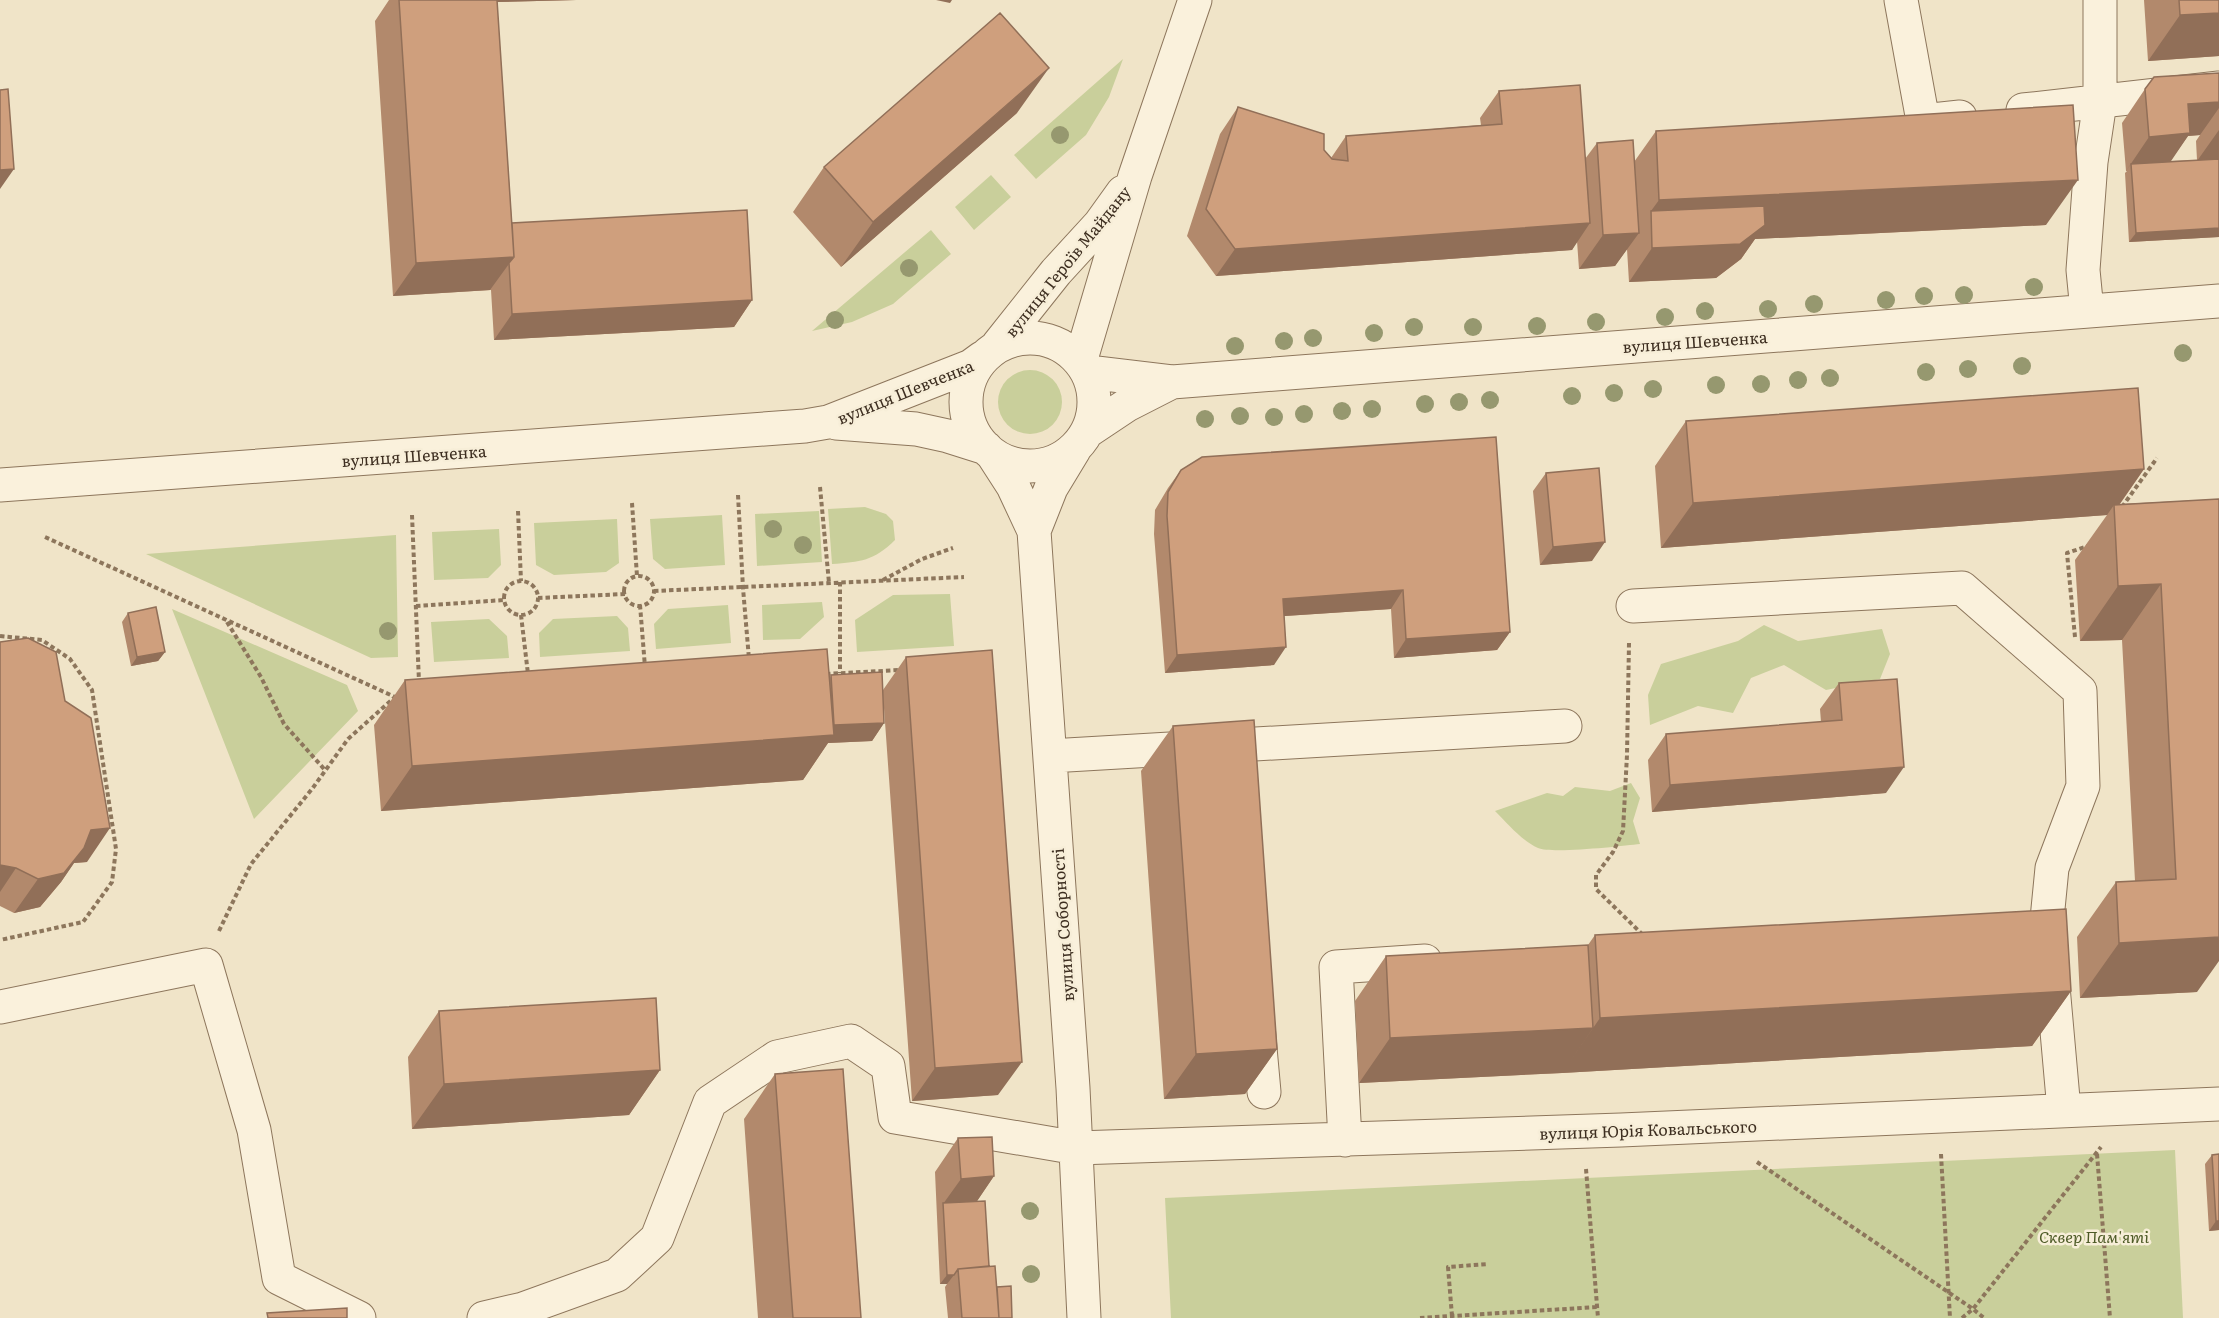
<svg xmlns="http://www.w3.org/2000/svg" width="2219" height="1318" font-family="Literata,serif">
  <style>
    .green { fill: #c9cf9b }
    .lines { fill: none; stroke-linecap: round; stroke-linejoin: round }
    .minor-casing { stroke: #8d765c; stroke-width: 35 }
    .path { stroke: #8d765c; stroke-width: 4; stroke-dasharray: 4.5 3; stroke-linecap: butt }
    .minor { stroke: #faf1dc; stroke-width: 33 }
    .tree { fill: #96986f }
    .wall { fill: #b2896c; fill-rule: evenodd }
    .shaded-wall { fill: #916f58 }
    .building { fill: #cf9f7d; stroke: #916f58; stroke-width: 1.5 }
    .labels { text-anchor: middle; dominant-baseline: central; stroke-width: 5; stroke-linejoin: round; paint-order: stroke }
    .street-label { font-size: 16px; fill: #3d2e20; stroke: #f7eed8 }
    .park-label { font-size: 16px; font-style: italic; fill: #4d5a26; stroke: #f7eed8 }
  </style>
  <rect width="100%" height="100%" fill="#f0e4c8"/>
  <path class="green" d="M1123,59L1109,97L1086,135L1036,179L1014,155Z
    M991,175L1011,197L974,230L955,207Z
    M931,230L951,254L893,304L852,322L812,331Z
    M998 402a32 32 0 1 1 64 0a32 32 0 1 1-64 0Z
    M865,507L886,514L893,521L895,540C874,561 860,562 832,564L828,509Z
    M819,511L822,562L757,566L755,514Z
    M722,515L725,565L665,569L653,559L650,519Z
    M617,519L619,563L606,572L554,575L536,565L534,523Z
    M499,529L501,565L488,578L434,580L432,532Z
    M396,535L398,657L371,658L146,554Z
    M950,594L954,646L857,652L855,620L893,595Z
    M822,602L824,617L800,639L763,640L762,605Z
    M728,605L731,643L656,649L654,624L668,609Z
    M172,609L347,685L358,711L254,819Z
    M617,616L628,628L630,651L540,657L539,633L553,619Z
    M489,619L507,636L509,658L434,662L431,622Z
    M1764,625L1798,641L1882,629L1890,654L1880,679L1826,690L1784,665L1751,678L1733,713L1698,706L1650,725L1648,695L1661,664L1738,641Z
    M1631,783L1640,798L1633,821L1640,844C1622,846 1552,854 1538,848C1521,840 1508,824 1495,811L1547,793L1563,796L1575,787L1610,791Z
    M2175,1150L2183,1318H1171L1165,1198Z"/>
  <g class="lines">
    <g class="minor-casing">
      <path id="minor" d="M1901,0L1923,121L1960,117
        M2023,110L2219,88
        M2087,311L2083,270L2091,162L2100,102V0
        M966 402a64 64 0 1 1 128 0a64 64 0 1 1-128 0Z
        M998,345L1056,272L1100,224L1123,192
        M1081,359L1135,176L1195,0
        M1088,372L1172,382L2219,301
        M836,423L916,429L948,436L986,448
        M1088,431L1127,405L1172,382
        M993,455L1013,486L1034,531L1073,1088L1084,1318
        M0,485L805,426L828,422L971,366L982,358
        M1034,531L1051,488L1074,450
        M1633,606L1962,588L2080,691L2083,786L2052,868L2047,919L2064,1110
        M1050,756L1565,726
        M0,1007L206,965L254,1130L279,1278L359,1318
        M1258,1026L1264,1092
        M1345,1140L1336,967L1425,961
        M484,1318L523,1309L617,1275L657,1238L710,1102L777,1057L851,1041L888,1066L895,1117L1077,1148L1621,1130L2219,1104"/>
    </g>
    <path class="path" d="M820,487L829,583
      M738,495L743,588L749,659
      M632,503L637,576
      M2122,507L2157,458
      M518,511L521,581
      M412,515L419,682
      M45,537L395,697H399
      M624 591a15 15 0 1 1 30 0a15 15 0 1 1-30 0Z
      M883,580L922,559L953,548
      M504 598a17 17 0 1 1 34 0a17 17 0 1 1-34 0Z
      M840,582V673
      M654,591L964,577
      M538,598L625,594
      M640,605L645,667
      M416,606L504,600
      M521,615L528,674
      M227,622L261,677L284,724L325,770
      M0,636L42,640L70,659L92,690L116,849L112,882L83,922L0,940
      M2075,637L2067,553L2088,546
      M1629,643L1627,755L1623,831L1613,852L1596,875V889L1643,935
      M826,674L899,670
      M219,931L251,864L312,789L348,739L395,697
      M1941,1154L1950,1318
      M2097,1154L2110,1318
      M1757,1162L1973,1309L1984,1318
      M1586,1169L1598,1318
      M1452,1316L1448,1267L1488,1264
      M1420,1318L1597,1307
      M1962,1318L1973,1309L2101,1147"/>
    <use href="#minor" class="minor"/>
  </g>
  <g class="tree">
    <circle cx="1060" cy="135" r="9"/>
    <circle cx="909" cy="268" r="9"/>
    <circle cx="2034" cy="287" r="9"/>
    <circle cx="1964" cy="295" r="9"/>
    <circle cx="1924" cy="296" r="9"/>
    <circle cx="1886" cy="300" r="9"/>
    <circle cx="1814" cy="304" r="9"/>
    <circle cx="1768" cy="309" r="9"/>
    <circle cx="1705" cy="311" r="9"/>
    <circle cx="1665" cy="317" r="9"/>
    <circle cx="835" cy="320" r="9"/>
    <circle cx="1596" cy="322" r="9"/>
    <circle cx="1537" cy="326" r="9"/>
    <circle cx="1414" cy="327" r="9"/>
    <circle cx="1473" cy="327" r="9"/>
    <circle cx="1374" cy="333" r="9"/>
    <circle cx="1313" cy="338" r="9"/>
    <circle cx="1284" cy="341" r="9"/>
    <circle cx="1235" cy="346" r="9"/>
    <circle cx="2183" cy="353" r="9"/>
    <circle cx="2022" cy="366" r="9"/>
    <circle cx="1968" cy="369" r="9"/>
    <circle cx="1926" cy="372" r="9"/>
    <circle cx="1830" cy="378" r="9"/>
    <circle cx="1798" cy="380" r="9"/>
    <circle cx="1761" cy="384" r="9"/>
    <circle cx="1716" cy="385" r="9"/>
    <circle cx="1653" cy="389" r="9"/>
    <circle cx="1614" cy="393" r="9"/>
    <circle cx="1572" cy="396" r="9"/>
    <circle cx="1490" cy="400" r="9"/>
    <circle cx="1459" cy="402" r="9"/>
    <circle cx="1425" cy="404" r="9"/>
    <circle cx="1372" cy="409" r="9"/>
    <circle cx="1342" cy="411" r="9"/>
    <circle cx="1304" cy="414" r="9"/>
    <circle cx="1240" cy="416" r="9"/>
    <circle cx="1274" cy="417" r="9"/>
    <circle cx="1205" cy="419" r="9"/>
    <circle cx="773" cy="529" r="9"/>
    <circle cx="803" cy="545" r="9"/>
    <circle cx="388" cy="631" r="9"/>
    <circle cx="1030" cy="1211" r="9"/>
    <circle cx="1031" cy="1274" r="9"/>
  </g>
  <path class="wall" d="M389,0H577L497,2L512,223L752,300L734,327L494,340L491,290L393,296L375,21Z
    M2144,0H2219V56L2148,61Z
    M2219,73V237L2129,242L2125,173L2127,171H2126L2122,123L2145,89ZM2200,135L2196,141L2197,160L2170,161L2188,136Z
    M1499,91L1585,159L1597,143L1634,162L1656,131L2046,225L1755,239L1741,259L1716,278L1629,282L1627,249L1615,266L1579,269L1577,241L1572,250L1216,276L1187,236L1220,134L1238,107L1324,150L1331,158L1346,136L1481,125L1480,118Z
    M1017,113L841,267L793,212L824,167Z
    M1686,421L2144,469L2120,504L2219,499L2197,992L2080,998L2077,937L2116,882L2135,881L2122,640L2080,641L2075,560L2107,515L1661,548L1655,466Z
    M1181,470L1510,632L1497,650L1394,658L1391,609L1284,616L1274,665L1165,673L1154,534L1155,510L1168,488Z
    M1546,473L1592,561L1540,565L1533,491Z
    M128,613L165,652L158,661L131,666L122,622Z
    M0,642L87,862L74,863L61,882L40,907L14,913L0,906Z
    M906,657L998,1095L912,1101L884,708V723L872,741L828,743L803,780L381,811L374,725L405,680L830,677L831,675L883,690Z
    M1839,683L1886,793L1652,812L1648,760L1666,734L1821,722L1820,709Z
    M1173,726L1277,1049L1245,1094L1164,1099L1141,771Z
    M1595,935L2071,991L2032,1046L1562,1073L1359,1083L1355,1001L1386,956L1588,945Z
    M439,1011L660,1070L629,1115L412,1129L408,1057Z
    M775,1074L861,1318H758L744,1119Z
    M958,1138L994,1176L977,1201L989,1266L997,1287L1012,1318H948L945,1287L947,1284H940L935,1172Z
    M2212,1155L2219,1230L2209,1231L2205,1164Z"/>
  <path class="shaded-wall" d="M498,0H576L496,2Z
    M936,0H952L950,3Z
    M2219,13V56L2148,61L2180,15Z
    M1049,68L1017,113L841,267L873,222Z
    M2219,102V108L2200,135L2188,136L2167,167L2131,164L2126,171L2149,137L2188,104Z
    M2219,130V160L2197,161Z
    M14,169L0,189V170Z
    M2078,180L2046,225L1755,239L1741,259L1716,278L1629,282L1652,248L1651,211L1659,200Z
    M1590,223L1572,250L1216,276L1235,249Z
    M2219,228V237L2129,242L2136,233Z
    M1639,233L1615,266L1579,269L1603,235Z
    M514,257L490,290L393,296L416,263Z
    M752,300L734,327L494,340L512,314Z
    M2144,469L2114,512V505L2107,515L1661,548L1693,503Z
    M1605,542L1592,561L1540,565L1553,547Z
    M2161,584L2122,640L2080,641L2118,586Z
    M1403,590L1391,609L1270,617L1283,599Z
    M1510,632L1497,650L1394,658L1406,639Z
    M1286,647L1274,665L1165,673L1177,655Z
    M165,652L158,661L131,666L137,657Z
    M884,723L872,741L828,743L803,780L381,811L412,766L834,725Z
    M1904,767L1886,793L1652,812L1670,785Z
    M110,828L87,862L74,863L61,882L40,907L14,913L38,879L91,830Z
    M0,865L16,868L0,892Z
    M2219,937V961L2197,992L2080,998L2119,943Z
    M2071,991L2032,1046L1562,1073L1600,1018Z
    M1593,1028L1562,1073L1359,1083L1390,1038Z
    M1277,1049L1245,1094L1164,1099L1196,1054Z
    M1022,1062L998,1095L912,1101L935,1068Z
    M660,1070L629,1115L412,1129L444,1084Z
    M994,1176L971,1210L943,1204L961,1179Z
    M2216,1221H2219V1230L2209,1231Z
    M947,1275H954L947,1284H940Z"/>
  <path class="building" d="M399,0H497L514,257L416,263Z
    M2179,0H2219V13L2180,15Z
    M1000,13L1049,68L873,222L824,167Z
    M2219,73V102L2188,104L2190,133L2149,137L2145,89L2154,77Z
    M1580,85L1590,223L1235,249L1206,209L1238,107L1324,134V150L1332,159L1348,161L1346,136L1502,124L1499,91Z
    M8,89L14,169L0,170V90Z
    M2073,105L2078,180L1659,200L1656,131Z
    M1633,140L1639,233L1603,235L1597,143Z
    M2219,159V228L2136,233L2131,164Z
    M1764,206L1765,225L1740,244L1652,248L1651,211Z
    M747,210L752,300L512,314L509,263L514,257L512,223Z
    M2138,388L2144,469L1693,503L1686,421Z
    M1496,437L1510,632L1406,639L1403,590L1283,599L1286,647L1177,655L1167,516L1168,492L1181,470L1202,457Z
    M1599,468L1605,542L1553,547L1546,473Z
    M2219,499V937L2119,943L2116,882L2176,879L2161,584L2118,586L2114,505Z
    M156,607L165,652L137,657L128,613Z
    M28,638L56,652L65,701L91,718L110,828L91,830L84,848L64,873L38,879L16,868L0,865V642Z
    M827,649L834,735L412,766L405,680Z
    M992,650L1022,1062L935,1068L906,657Z
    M882,672L884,723L834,725L831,675Z
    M1897,679L1904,767L1670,785L1666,734L1842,720L1839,683Z
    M1254,720L1277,1049L1196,1054L1173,726Z
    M2066,909L2071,991L1600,1018L1595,935Z
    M1588,945L1593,1028L1390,1038L1386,956Z
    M656,998L660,1070L444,1084L439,1011Z
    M843,1069L861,1318H793L775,1074Z
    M992,1137L994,1176L961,1179L958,1138Z
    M2219,1154V1221H2216L2212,1155Z
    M985,1201L989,1266L958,1269L954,1275H947L943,1203Z
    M995,1266L999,1318H962L958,1269Z
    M1011,1286L1012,1318H999L997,1287Z
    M347,1308V1318H268L267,1313Z"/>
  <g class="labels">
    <g class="street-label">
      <text transform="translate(1067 261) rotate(-51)">вулиця Героїв Майдану</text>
      <text transform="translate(1695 341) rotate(-4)">вулиця Шевченка</text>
      <text transform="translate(905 391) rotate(-22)">вулиця Шевченка</text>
      <text transform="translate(414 455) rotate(-4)">вулиця Шевченка</text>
      <text transform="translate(1062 925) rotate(-94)">вулиця Соборності</text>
      <text transform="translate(1648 1129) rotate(-2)">вулиця Юрія Ковальського</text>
    </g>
    <g class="park-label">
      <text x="2094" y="1236">Сквер Пам'яті</text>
    </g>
  </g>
</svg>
